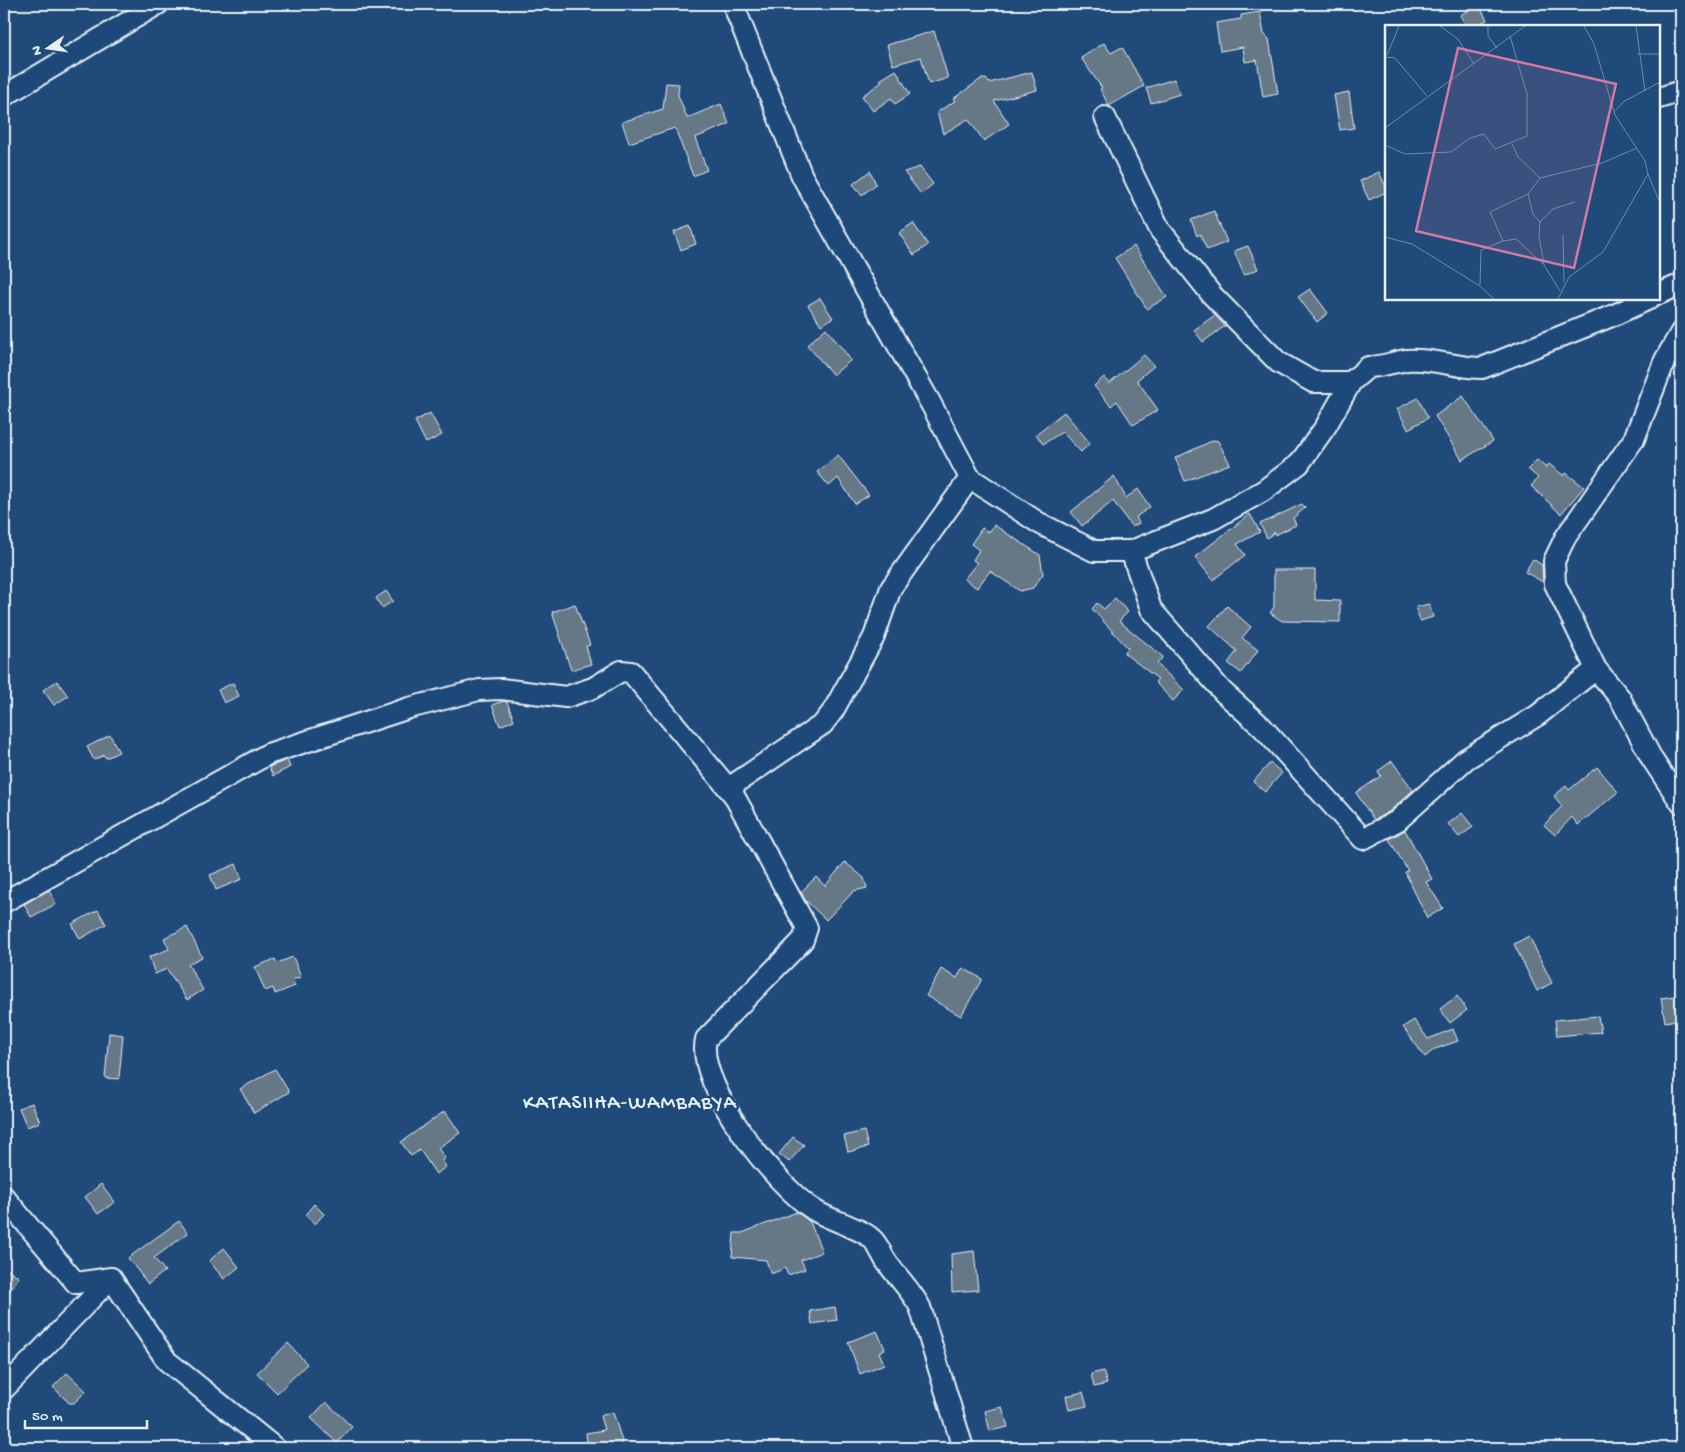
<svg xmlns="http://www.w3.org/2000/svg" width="1685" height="1452" font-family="'Gochi Hand',sans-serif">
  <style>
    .building { fill: #667786; stroke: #e8f1f8 }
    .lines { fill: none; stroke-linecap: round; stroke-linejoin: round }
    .minor-casing { stroke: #e8f1f8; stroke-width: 24 }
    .minor { stroke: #1f4a7a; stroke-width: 20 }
    .labels { text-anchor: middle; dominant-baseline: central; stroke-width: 5; stroke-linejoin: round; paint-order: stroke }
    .quarter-label { font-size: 21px; letter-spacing: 1px; fill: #e8f1f8; stroke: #1f4a7a }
    .inset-road { fill: none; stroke: #6f8dac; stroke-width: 1 }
    .view { fill: #d37aa2; fill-opacity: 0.15; stroke: #d37aa2; stroke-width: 2.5 }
    .inset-edge { fill: none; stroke: #e8f1f8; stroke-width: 2.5 }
  </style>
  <rect width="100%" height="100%" fill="#1f4a7a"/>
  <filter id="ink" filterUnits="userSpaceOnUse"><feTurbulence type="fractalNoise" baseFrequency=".02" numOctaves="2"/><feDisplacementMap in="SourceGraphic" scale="10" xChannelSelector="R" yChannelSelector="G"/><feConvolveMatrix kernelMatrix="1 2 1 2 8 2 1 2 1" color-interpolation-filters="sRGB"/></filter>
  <g filter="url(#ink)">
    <path class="building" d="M1479,5L1487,20L1476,26H1466L1460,15Z
      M1260,12L1264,34L1269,39L1278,94L1263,97L1257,60L1245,62L1243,47L1220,51L1216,23L1241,19V15Z
      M934,31L948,78L929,84L921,57L893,65L887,45Z
      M1104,43L1111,53L1122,47L1144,86L1109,106L1100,89L1102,88L1081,58Z
      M896,70L910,94L895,104L891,98L873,111L862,96L882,82L880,80Z
      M1032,72L1037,90L994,101L1009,124L984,141L968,119L943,134L937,112L955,101L953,99L981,79H986L989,83Z
      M1174,79L1180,94L1151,103L1146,88Z
      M666,83L679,84L678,95L687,118L721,104L729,124L695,138L707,170L693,176L675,128L629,143L622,122L663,109Z
      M1349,92L1354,128L1340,130L1334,95Z
      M920,167L933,184L921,194L904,172Z
      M870,171L876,184L862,195L853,184Z
      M1379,172L1386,187V192L1369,200L1360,181Z
      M1214,211L1227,242L1207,250L1200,234L1197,236L1191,220Z
      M913,223L928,245L914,255L899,233Z
      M690,226L696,244L681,250L674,232Z
      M1134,246L1167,297L1147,309L1115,258Z
      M1248,246L1258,269L1244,275L1234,251Z
      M1310,289L1328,313L1317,322L1298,297Z
      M820,298L833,318L821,325L808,305Z
      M1215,315L1225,326L1203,342L1194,330Z
      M826,328L851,360L833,375L807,345Z
      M1144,355L1154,366L1137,380L1158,410L1133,425L1117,401L1111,406L1094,386L1104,377L1109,384Z
      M1463,396L1493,441L1462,460L1435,416Z
      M1418,398L1428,418L1408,429L1397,409Z
      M1064,412L1090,443L1081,452L1062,432L1043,444L1036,434Z
      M430,413L442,435L426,443L415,421Z
      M1214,440L1218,441L1230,464L1185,481L1175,458Z
      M838,455L869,495L855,504L838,478L829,486L817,472Z
      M1537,460L1546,468L1549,464L1564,476L1566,473L1584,487L1561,514L1531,486L1538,478L1528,469Z
      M1114,476L1126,498L1138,489L1150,507L1136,517L1139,523L1132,527L1113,501L1082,526L1071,512Z
      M1302,504L1305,508L1293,518L1296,525L1275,535V532L1267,538L1260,524Z
      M1250,514L1260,532L1237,544L1245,555L1213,580L1195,557Z
      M994,525L1040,555L1043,574L1033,588L1020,591L990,571L977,588L964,579L977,563L973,560L979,550L971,544L982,528L989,532Z
      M1533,559L1542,565L1543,582L1525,572Z
      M1274,570H1315V600L1340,601V622L1282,621L1270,613L1274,607Z
      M386,591L393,601L382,608L376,598Z
      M1115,598L1128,612L1119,621L1163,657L1157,664L1184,690L1173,701L1155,682L1158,679L1124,653L1128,648L1092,609L1097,603L1104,609Z
      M575,604L590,645L586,646L591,664L571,670L552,612Z
      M1429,604L1433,617L1420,621L1416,607Z
      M1227,606L1251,627L1242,638L1258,650L1241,673L1228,663L1237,651L1209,626Z
      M57,681L68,696L54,705L43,690Z
      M233,683L239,696L224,703L218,690Z
      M503,701L507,702L514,720L500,726L492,705Z
      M110,735L119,752L106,758L104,755L94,760L87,747Z
      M287,760L290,767L273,776L269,767Z
      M1392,761L1413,790L1390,811L1374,820L1356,793L1381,776L1378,771Z
      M1270,763L1282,773L1265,792L1253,782Z
      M1597,767L1618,792L1578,825L1572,817L1555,835L1544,825L1562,806L1554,796L1566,786L1569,790Z
      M1462,813L1473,827L1459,837L1448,824Z
      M1405,830L1432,879L1426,882L1443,908L1427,918L1405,872L1408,871L1389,839Z
      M845,862L864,878L867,888L854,891L826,920L805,900L801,892L816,877L825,886Z
      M236,864L242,879L216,890L210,875Z
      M49,890L56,904L31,917L24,904Z
      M98,910L106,924L80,939L72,924Z
      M187,927L202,957L188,964L203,990L187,1000L167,969L155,974L149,957L169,949L164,938Z
      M1529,936L1552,983L1537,991L1514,944Z
      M293,957L301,977L292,980L295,986L275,994L273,988L265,991L255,967L275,959L277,963Z
      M963,968L982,979L961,1016L926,996L941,969L957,978Z
      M1681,995V1019L1665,1022L1661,998Z
      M1457,996L1467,1010L1450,1023L1440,1009Z
      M1598,1016L1601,1032L1557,1036L1555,1020Z
      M1414,1020L1428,1039L1453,1029L1458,1041L1435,1049L1425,1057L1403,1027Z
      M109,1033L123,1035L119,1079L105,1078Z
      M275,1069L289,1092L254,1113L240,1089Z
      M32,1103L40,1122L27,1127L19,1108Z
      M445,1111L460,1133L438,1148L445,1158L442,1160L446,1167L436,1174L420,1150L411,1156L401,1142Z
      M864,1131L868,1147L848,1152L844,1136Z
      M793,1137L804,1145L789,1162L779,1154Z
      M101,1184L115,1202L98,1214L85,1197Z
      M314,1204L324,1214L315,1224L305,1215Z
      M797,1212L810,1222L822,1252L801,1260L805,1269L788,1275L785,1268L771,1274L766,1260L732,1257L734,1233H742Z
      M179,1221L188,1233L154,1258L165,1271L148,1284L128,1258Z
      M224,1248L239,1267L224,1279L209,1261Z
      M974,1251L978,1290L952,1292L951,1254Z
      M4,1267L19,1277L4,1299Z
      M835,1307L837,1320L812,1324L810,1311Z
      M877,1331L885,1349L879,1352L884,1364L860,1374L848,1342Z
      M288,1343L307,1364L277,1393L257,1373Z
      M1103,1371L1107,1384L1094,1387L1091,1374Z
      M67,1373L86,1391L74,1403H69L53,1387Z
      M1083,1392L1087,1406L1069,1410L1066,1396Z
      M326,1402L352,1427L337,1443L311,1418Z
      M1002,1407L1008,1427L990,1431L985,1411Z
      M613,1412L624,1448H588L586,1433L604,1430L600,1416Z"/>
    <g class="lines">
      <g class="minor-casing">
        <path id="minor" d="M733,4L802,176L931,404L970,478L1039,523L1094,551H1131L1213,519L1263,491L1299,464L1326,426L1351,382
          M4,96L158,4
          M1659,98L1681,91
          M1105,117L1160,230L1212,295L1278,362L1313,382H1351L1368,367C1381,367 1393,362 1407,360C1433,358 1457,368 1482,368L1614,315L1649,299
          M1659,294L1681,284
          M1681,332L1665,360L1634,439L1565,538L1554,561L1555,584L1596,669L1620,698L1652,759L1681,803
          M1131,551L1151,609L1223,692L1262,727L1363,839L1397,821L1466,759L1538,715L1596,669
          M733,794V785L823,724L833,711L874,637L891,588L970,478
          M4,902L268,754L409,708L479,690L501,689L566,697L593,688L621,671L631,672L733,794L807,928L803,940L706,1039C695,1085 776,1186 814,1210C829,1220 861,1228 872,1239C878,1244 882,1255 886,1261C897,1277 911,1290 920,1307L963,1448
          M4,1197L76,1283L111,1278L167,1361L275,1448
          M4,1389L111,1278"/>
      </g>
      <use href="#minor" class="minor"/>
    </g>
  </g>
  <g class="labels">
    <g class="quarter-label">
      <text x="630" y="1104">KATASIIHA-WAMBABYA</text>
    </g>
  </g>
  <g transform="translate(1385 25)">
    <rect width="275" height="275" fill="#1f4a7a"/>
    <path class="inset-road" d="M55,1L73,14L89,39M103,1V11L112,23M251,1L260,66M252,29H275M2,30L14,1M1,32L10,33L42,71M230,86L238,77L275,57M0,103L140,1M127,119L133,132L155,153M0,120L20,129L66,127L85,113L99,109L110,124L142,111V69L125,11M263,149L275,178M155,197L148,189L143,169L155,153L217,138L252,123M178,210L179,257M0,212L27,219L95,261L109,274M118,216L105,187L143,169M95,260L96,225L118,216L131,214L158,239M175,266L159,240L154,211L155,197L168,184L190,177M173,274L184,252L218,227L263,149L260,136L230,90L209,19L199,1"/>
    <path class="view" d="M73,23L231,59L189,243L31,206Z"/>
    <rect width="275" height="275" class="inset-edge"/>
  </g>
  <rect width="1685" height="1452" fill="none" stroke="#1f4a7a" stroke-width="20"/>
  <rect x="10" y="10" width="1665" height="1432" fill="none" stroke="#e8f1f8" stroke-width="2" filter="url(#ink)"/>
  <g transform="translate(48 48) rotate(257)" stroke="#1f4a7a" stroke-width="4" paint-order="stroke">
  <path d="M0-4L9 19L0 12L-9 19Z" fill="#e8f1f8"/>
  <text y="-8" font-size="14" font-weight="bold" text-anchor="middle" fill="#e8f1f8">N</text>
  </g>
  <path d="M25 1420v8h122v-8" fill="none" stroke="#e8f1f8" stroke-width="2.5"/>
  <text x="32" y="1420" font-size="15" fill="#e8f1f8" stroke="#1f4a7a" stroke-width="4" paint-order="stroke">50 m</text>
</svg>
